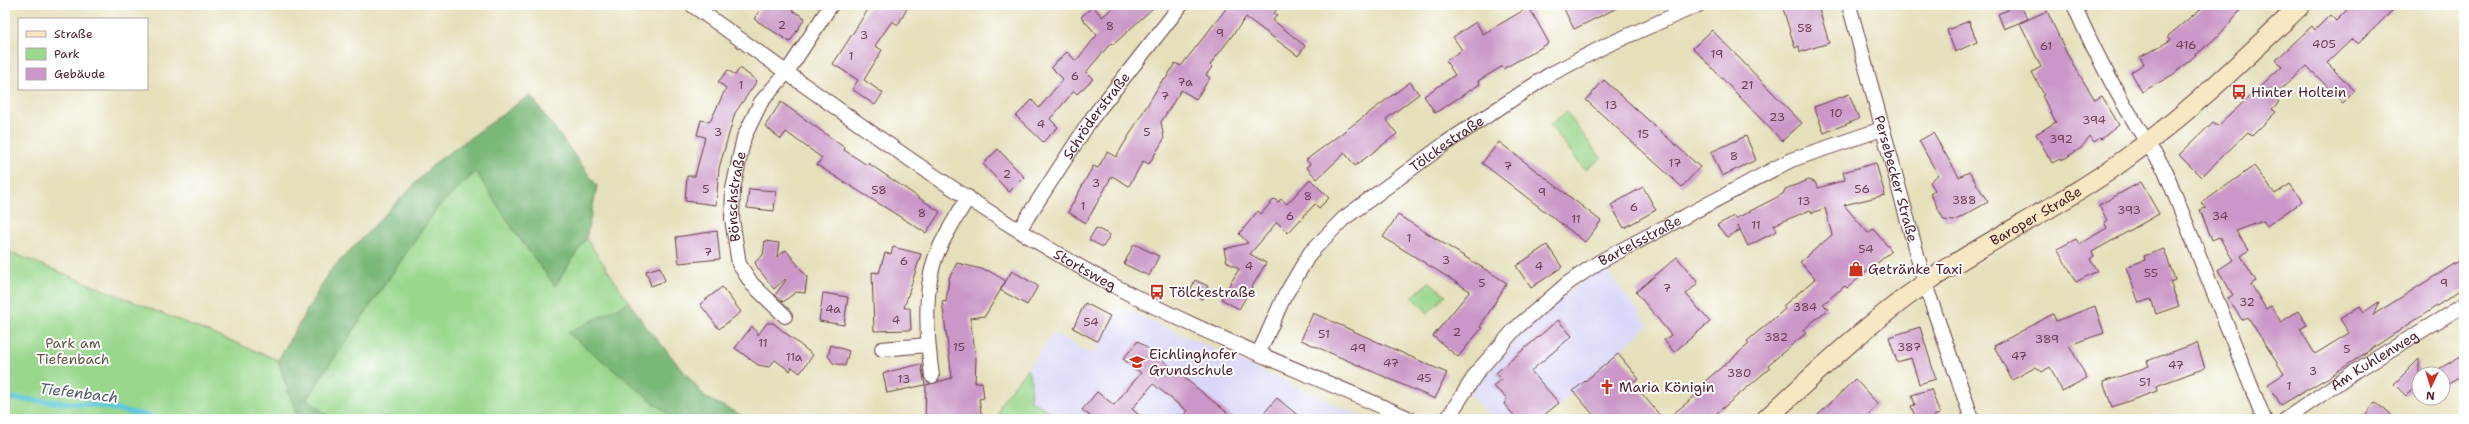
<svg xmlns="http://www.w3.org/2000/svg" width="2469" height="424" font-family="'Shantell Sans',sans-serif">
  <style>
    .built { fill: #d9d7f8 }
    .green { fill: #99d78c; stroke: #727b5c }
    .forest { fill: #7ab878; stroke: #626c52 }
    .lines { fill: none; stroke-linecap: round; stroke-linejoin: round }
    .stream { stroke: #5ec8da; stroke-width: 5.5 }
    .building { fill: #ca97c8 }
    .street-casing { stroke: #613c40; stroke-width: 16 }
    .secondary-casing { stroke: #613c40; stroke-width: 21 }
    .street { stroke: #fff; stroke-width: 14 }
    .secondary { stroke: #f7e8c3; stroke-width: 19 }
    .labels { text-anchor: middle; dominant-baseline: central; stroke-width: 4; stroke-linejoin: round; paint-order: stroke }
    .number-label { font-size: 12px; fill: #6a3d52 }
    .poi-label { font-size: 14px; fill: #4a1f2b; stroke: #fff; text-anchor: start }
    .street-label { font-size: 14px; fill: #4a1f2b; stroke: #fff }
    .park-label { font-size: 14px; fill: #625648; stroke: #fff }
    .water-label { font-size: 15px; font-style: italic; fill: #515a68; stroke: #fff }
  </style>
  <rect width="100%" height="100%" fill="#fff"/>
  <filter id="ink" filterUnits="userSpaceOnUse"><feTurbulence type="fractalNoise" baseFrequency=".025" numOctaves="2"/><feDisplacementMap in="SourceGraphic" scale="8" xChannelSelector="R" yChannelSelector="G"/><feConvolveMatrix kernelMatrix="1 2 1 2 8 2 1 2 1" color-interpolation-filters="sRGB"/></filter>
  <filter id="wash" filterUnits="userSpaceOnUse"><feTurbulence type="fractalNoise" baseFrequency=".012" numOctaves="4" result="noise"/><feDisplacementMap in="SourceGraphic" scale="16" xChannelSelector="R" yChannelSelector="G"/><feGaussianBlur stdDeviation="0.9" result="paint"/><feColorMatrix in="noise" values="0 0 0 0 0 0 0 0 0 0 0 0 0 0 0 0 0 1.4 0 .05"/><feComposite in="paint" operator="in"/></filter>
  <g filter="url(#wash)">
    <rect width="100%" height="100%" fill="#e5dfba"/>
    <path class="built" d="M1604,268L1649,325L1543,419H1493L1470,395L1475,386L1532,323L1579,284Z
      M1120,307L1192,339L1363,417L997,419L1001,403L1054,333L1093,355Z"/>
    <path class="green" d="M1566,112L1601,158L1585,170L1550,125Z
      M476,171L517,235L555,285L586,238L643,323L706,398L749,419H331L307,398L437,208Z
      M5,250L278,360L290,396L309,419H5Z
      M1429,282L1446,295L1428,313L1412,297Z
      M1027,369L1031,379L1030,400L1063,419H997L1001,403Z"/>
    <path class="forest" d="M530,95L597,186L586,238L555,286L517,235L476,172L437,208L307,398L331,419H298L278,360L330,271L435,163Z
      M629,302L643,323L706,398L749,419H674L568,333Z"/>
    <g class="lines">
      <path class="stream" d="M5,398L93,405L150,416"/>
    </g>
    <g id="blocks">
      <path class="building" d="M763,5H795L792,10L805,18L790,42L754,19Z
        M871,5H909L898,25L892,21L875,46L882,50L864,80L883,93L875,105L852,89L858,80L833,64Z
        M1116,5H1156L1113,45L1111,43L1086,72L1093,79L1077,94L1074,91L1050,119L1058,127L1043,142L1016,116L1032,100L1039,108L1063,79L1051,67L1067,52L1076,61L1097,35L1081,17L1093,6L1102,17Z
        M1229,5H1280L1274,13L1277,15L1273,20L1305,46L1298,56L1246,17L1210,65L1212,67L1206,75L1210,78L1196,99L1181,90L1161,122L1164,139L1149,164L1143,161L1129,186L1112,176L1086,223L1068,212L1093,166L1098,168L1107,152L1116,157L1163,79L1165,80L1175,63L1181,66Z
        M1562,5H1623L1574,29Z
        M1782,5H1818L1829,43L1800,52L1799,46L1795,48Z
        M2006,5H2020L2028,19L2004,29L1998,14L2008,10Z
        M2205,5H2245L2220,34L2174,74L2142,92L2131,72L2144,64L2140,57L2171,40L2168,36Z
        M2352,5H2398L2358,44L2352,39L2327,63L2355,91L2343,103L2307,66L2273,96L2279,102L2272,109L2276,112L2252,136L2248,132L2201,177L2179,155L2213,122L2218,126L2282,66L2276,60L2312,26L2315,30L2330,15L2336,21Z
        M1529,7L1549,43L1503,69L1501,67L1478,81L1480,84L1435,113L1424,96L1455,75L1446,61L1462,50L1453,37L1476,22L1483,34Z
        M2047,11L2067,54L2095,100L2102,96L2119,125L2101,139L2100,138L2094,142L2090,136L2081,148L2061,161L2060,159L2052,163L2036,134L2056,122L2042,96L2044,95L2032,72L2041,67L2020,23Z
        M1969,21L1977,42L1955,52L1947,30Z
        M1712,30L1802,123L1782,141L1693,48Z
        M740,68L757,81L735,113L719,168L716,205L685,201L687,176H695L705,137L697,135L701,120L709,122L711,120L726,88L718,82L728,70L735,75Z
        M1604,80L1700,167L1682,187L1586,100Z
        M1410,82L1419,94L1386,119L1397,134L1355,166L1345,153L1317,179L1306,167L1310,164L1306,160Z
        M1849,94L1859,119L1824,133L1814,107Z
        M781,102L845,148L844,150L867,165L868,163L940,212L926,233L817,165L822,158L786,132L781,139L765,126Z
        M1933,133L1959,177L1969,172L1988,202L1954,221L1944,220L1930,193L1935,190L1930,182L1938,175L1919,141Z
        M1746,136L1756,160L1722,176L1711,152Z
        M1499,142L1601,221L1585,242L1482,163Z
        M998,149L1024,177L1009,192L983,164Z
        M1876,163L1885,195L1844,205L1868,233L1873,229L1892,251L1847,288L1845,286L1823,304L1828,309L1803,330L1806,333L1768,365L1770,368L1710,419H1667L1695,396L1692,392L1749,344L1747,341L1785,309L1783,306L1815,279L1800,262L1832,235L1825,208L1812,213L1810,210L1774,225L1777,231L1748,246L1738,226L1740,230L1727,237L1717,225L1734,216L1735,219L1783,194L1785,189L1809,180L1815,182L1818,188L1845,180L1843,172Z
        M2254,166L2275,194L2290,184L2302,201L2267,226L2263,221L2236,231L2249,250L2241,256L2256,281L2251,284L2266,309L2271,306L2281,322L2298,311L2307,325L2300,329L2315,354L2349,333L2340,319L2360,306L2364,312L2379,302L2373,315L2459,261L2464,269V288L2329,377L2281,405L2268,384L2284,374L2248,317L2242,320L2228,298L2233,295L2218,270L2233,260L2219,237L2212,240L2200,210L2206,208L2202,203Z
        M1310,179L1329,198L1319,208L1315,204L1288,233L1277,222L1250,254L1266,263L1239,309L1221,299L1239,269L1227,262L1224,249L1248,243L1239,234L1258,211L1261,214L1274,199L1278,202L1281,199L1287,204Z
        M2141,182L2159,214L2092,252L2094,256L2090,259L2097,271L2076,282L2057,249L2076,239L2079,244L2107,228L2104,222L2107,220L2099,205Z
        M1643,187L1656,210L1624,228L1611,205Z
        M749,189L776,191L774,211L747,208Z
        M1398,215L1507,283L1480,327L1482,328L1458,357L1433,336L1470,291L1383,237Z
        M1096,228L1110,235L1103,247L1089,240Z
        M717,231L720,259L679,263L676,237Z
        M765,241L779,243L777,257L786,250L807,277L805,293L796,292L783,302L775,295L786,280L785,279L774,289L757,267L755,262L763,255Z
        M1134,244L1159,256L1149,276L1124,264Z
        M1547,245L1562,267L1531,288L1516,266Z
        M893,247L921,254L904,308H910L911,330L874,331L872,272L879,273L885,253L891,254Z
        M2164,249L2175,280L2170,282L2179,306L2156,314L2151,299L2139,303L2126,267L2145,260L2144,256Z
        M1677,257L1698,283L1686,294L1710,322L1674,352L1664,340L1671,335L1636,292Z
        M957,263L989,271L1006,281L985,316L970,318L976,358L975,383L982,382L984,398L979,399L982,419H925L926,385L952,378L942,301L946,302L949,278Z
        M660,267L665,281L651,286L646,271Z
        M1012,271L1038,286L1027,305L1000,290Z
        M1195,280L1208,286L1202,299L1189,293Z
        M722,287L741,312L719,329L700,304Z
        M823,293L848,297L844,325L819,321Z
        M1085,303L1110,316L1097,341L1073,328Z
        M2095,306L2104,333L2069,345L2087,378L2062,391L2050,367L2042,372L2036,367L2012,380L1994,346L2053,314L2056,321Z
        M1313,313L1447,373L1435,399L1301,340Z
        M1558,320L1572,336L1531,371L1559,403L1539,419H1517L1504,404L1507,398L1493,386L1501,379L1496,373Z
        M767,323H773L813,355L800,373L792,367L790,371L775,360L769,367L758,365L735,348L752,326L758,335Z
        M1920,327L1936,379L1919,384L1911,358L1897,362L1889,337Z
        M1138,341L1171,367L1235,419H1181L1187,411L1153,384L1132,409L1144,419H1094L1082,410L1097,392L1114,405L1141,373L1123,359Z
        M2197,343L2205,368L2156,386L2157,391L2112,407L2103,382L2136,371L2149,366L2147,361Z
        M831,345L849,351L845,366L833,363L828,356Z
        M1618,354L1639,379L1633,383L1663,419H1597L1573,391Z
        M2464,354V375L2443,387V374H2436L2434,372Z
        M2419,359V383L2406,396L2394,384Z
        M921,364L925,385L887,393L883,373Z
        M1855,379L1878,404L1867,416L1863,419H1814Z
        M1931,389L1940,414L1933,416L1934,419H1916L1911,406L1915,405L1912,395Z
        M1277,398L1302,419H1259Z
        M2375,402L2396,419H2362Z"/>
    </g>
  </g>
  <g filter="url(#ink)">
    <use href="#blocks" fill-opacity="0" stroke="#613c40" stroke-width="1"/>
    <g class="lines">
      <g class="street-casing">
        <g id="street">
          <path id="s1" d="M692,5C828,101 962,203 1109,283C1204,335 1311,374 1410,419"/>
          <path id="s2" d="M1849,5L1925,284L1972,419"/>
          <path d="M2074,5C2099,63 2130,118 2165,170L2264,419"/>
          <path id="s3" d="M1019,230L1092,118L1181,5"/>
          <path id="s4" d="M785,316L752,284L739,264L732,219L733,189L744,137L761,102L787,72L831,5"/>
          <path d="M882,349L927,345"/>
          <path id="s5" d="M1259,353L1283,299L1310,253L1343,219L1446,143L1549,75L1607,45L1698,5"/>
          <path d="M932,376C927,340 923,285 938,251C946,232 958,215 968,197"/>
          <path id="s6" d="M1447,419L1478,371L1515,329L1568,283L1599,262L1791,160L1882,129"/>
          <path id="s7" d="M2286,419L2354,372L2464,305"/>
        </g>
      </g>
      <g class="secondary-casing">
        <g id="secondary">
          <path id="s8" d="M1766,419C1817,372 1867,324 1924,284C1988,239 2060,207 2124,160C2188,114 2244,59 2301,5"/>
        </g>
      </g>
      <use href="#street" class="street"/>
      <use href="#secondary" class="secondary"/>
    </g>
  </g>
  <defs>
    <g id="bus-bare" transform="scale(1.2)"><path d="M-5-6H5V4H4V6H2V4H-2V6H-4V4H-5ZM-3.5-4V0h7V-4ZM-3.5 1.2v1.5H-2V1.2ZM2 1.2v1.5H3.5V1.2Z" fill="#c8321e" stroke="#fff" stroke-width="2.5" paint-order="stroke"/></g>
    <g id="shop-bare" transform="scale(1.2)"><path d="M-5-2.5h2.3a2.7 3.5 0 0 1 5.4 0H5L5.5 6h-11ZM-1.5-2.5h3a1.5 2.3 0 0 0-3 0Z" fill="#c8321e" stroke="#fff" stroke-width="2.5" paint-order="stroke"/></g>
    <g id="school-bare" transform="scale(1.2)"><path d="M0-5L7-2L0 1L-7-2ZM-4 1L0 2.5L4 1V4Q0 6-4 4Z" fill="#c8321e" stroke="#fff" stroke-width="2.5" paint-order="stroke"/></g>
    <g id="church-bare" transform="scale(1.2)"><path d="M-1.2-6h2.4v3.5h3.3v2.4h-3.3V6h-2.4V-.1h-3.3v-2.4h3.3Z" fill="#c8321e" stroke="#fff" stroke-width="2.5" paint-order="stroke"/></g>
  </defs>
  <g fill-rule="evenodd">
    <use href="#bus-bare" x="2239" y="92"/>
    <use href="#shop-bare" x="1856" y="269"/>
    <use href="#bus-bare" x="1157" y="292"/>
    <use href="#school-bare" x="1137" y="362"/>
    <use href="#church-bare" x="1607" y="387"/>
  </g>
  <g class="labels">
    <g class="number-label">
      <text x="782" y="25">2</text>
      <text x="1110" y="26">8</text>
      <text x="1805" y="28">58</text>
      <text x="1220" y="33">9</text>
      <text x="864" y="35">3</text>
      <text x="2324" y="44">405</text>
      <text x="2186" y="45">416</text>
      <text x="2046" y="46">61</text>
      <text x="1717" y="54">19</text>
      <text x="851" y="56">1</text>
      <text x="1075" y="76">6</text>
      <text x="1185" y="82">7a</text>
      <text x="741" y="85">1</text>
      <text x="1747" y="85">21</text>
      <text x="1165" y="96">7</text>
      <text x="1611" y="105">13</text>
      <text x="1836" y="113">10</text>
      <text x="1777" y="117">23</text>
      <text x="2094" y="120">394</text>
      <text x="1041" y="124">4</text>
      <text x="718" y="132">3</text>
      <text x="1147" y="132">5</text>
      <text x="1643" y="134">15</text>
      <text x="2061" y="139">392</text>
      <text x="1734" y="156">8</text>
      <text x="1675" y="163">17</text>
      <text x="1508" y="166">7</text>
      <text x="1007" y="174">2</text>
      <text x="1096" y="183">3</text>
      <text x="706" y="189">5</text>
      <text x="1862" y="189">56</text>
      <text x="879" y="190">58</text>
      <text x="1542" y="192">9</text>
      <text x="1308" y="196">8</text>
      <text x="1964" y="200">388</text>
      <text x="1804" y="201">13</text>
      <text x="1083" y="206">1</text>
      <text x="1634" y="207">6</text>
      <text x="2129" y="210">393</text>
      <text x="922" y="213">8</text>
      <text x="1290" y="216">6</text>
      <text x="2220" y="216">34</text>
      <text x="1576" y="219">11</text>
      <text x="1756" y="225">11</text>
      <text x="1409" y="238">1</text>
      <text x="1866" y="249">54</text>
      <text x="708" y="252">7</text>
      <text x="1446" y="260">3</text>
      <text x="904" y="261">6</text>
      <text x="1249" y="266">4</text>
      <text x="1539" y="266">4</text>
      <text x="2151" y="273">55</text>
      <text x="1482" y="283">5</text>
      <text x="2444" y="283">9</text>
      <text x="1667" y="288">7</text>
      <text x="2247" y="302">32</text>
      <text x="1805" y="307">384</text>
      <text x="833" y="309">4a</text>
      <text x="896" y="320">4</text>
      <text x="1091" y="322">54</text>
      <text x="1457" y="332">2</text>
      <text x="1324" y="334">51</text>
      <text x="1776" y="337">382</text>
      <text x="2047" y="339">389</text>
      <text x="763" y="343">11</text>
      <text x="959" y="347">15</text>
      <text x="1909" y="347">387</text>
      <text x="1358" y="348">49</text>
      <text x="2347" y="349">5</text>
      <text x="2019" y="356">47</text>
      <text x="794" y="357">11a</text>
      <text x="1391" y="363">47</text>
      <text x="2176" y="365">47</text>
      <text x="2313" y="371">3</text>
      <text x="1739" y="373">380</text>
      <text x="1424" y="378">45</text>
      <text x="904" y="379">13</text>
      <text x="2145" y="382">51</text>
      <text x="2289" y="386">1</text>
    </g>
    <g class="poi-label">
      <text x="2251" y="92">Hinter Holtein</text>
      <text x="1868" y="269">Getränke Taxi</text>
      <text x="1169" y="292">Tölckestraße</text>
      <text x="1149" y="354">Eichlinghofer<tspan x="1149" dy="16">Grundschule</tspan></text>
      <text x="1619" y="387">Maria Königin</text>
    </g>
    <g class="street-label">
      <text stroke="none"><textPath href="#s3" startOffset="138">Schröderstraße</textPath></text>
      <text stroke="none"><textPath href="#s5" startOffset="288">Tölckestraße</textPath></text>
      <text stroke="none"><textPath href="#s2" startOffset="180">Persebecker Straße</textPath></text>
      <text stroke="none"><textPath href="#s4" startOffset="138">Bönschstraße</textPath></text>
      <text stroke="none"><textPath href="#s8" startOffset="339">Baroper Straße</textPath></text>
      <text stroke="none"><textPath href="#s6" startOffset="267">Bartelsstraße</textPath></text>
      <text stroke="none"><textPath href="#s1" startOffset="474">Stortsweg</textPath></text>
      <text stroke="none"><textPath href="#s7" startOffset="106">Am Kuhlenweg</textPath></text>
    </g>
    <g class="park-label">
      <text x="73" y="343">Park am<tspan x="73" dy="16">Tiefenbach</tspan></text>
    </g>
    <g class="water-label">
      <text transform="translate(79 393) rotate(7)">Tiefenbach</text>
    </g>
  </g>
  <rect width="2469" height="424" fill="none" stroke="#fff" stroke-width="20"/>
  <rect x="18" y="18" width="130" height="72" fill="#ffffff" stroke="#b7a5aa"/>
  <rect x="26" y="31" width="20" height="6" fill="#f7e8c3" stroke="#b7a5aa"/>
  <text x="54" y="38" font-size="12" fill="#4a1f2b">Straße</text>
  <rect x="26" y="48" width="20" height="12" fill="#99d78c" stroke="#b7a5aa"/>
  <text x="54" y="58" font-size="12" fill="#4a1f2b">Park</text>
  <rect x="26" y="68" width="20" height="12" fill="#ca97c8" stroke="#b7a5aa"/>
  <text x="54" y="78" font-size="12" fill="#4a1f2b">Gebäude</text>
  <g transform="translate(2431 386) rotate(184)"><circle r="19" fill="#ffffff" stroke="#b7a5aa"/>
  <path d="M0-3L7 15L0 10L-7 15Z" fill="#c8321e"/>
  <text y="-6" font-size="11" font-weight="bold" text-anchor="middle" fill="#4a1f2b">N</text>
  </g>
</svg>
